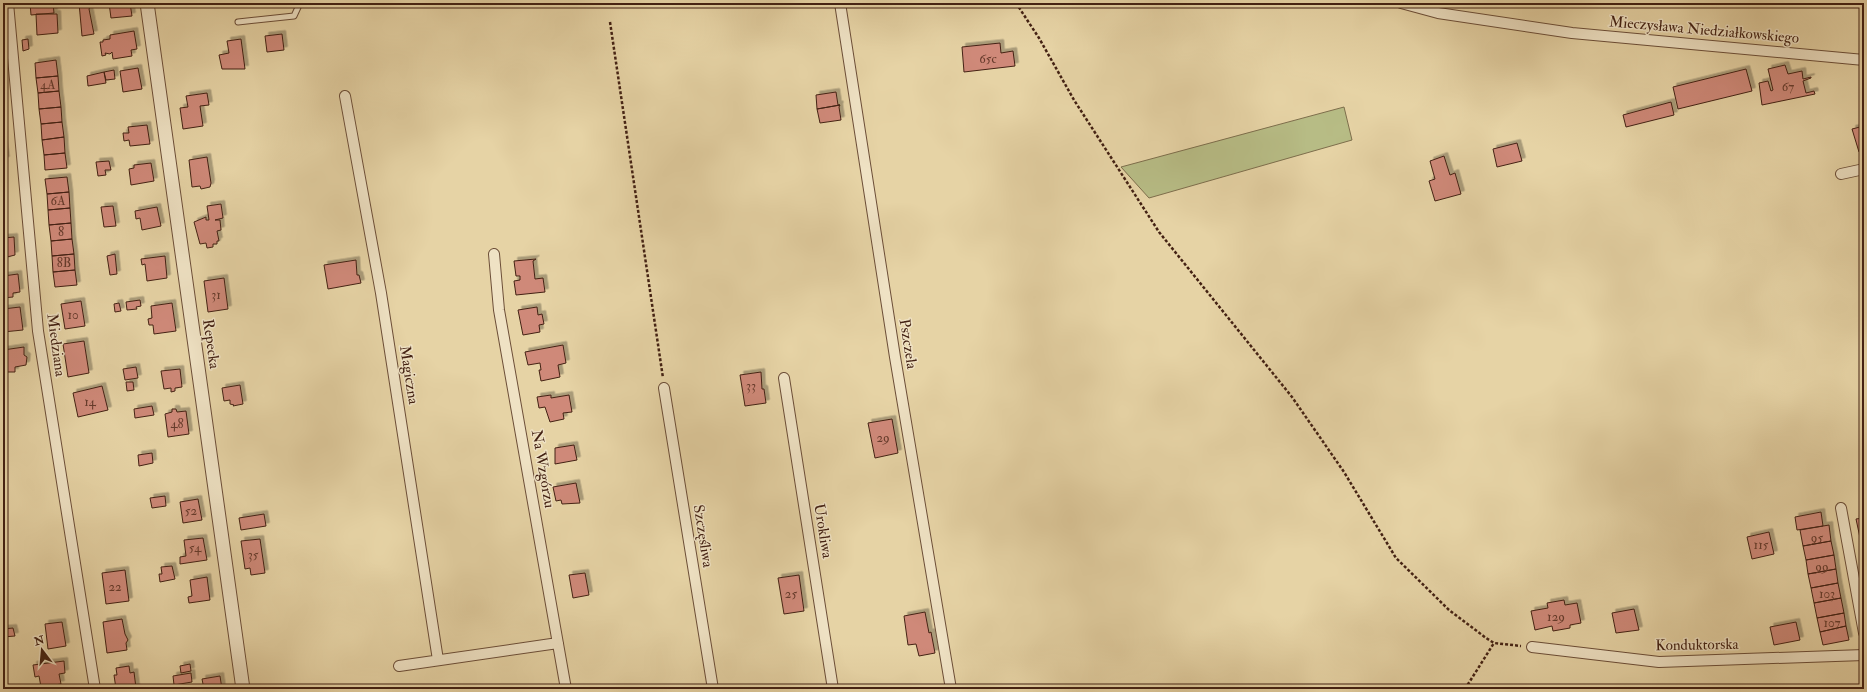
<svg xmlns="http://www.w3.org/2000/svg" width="1867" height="692" font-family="'IM FELL Double Pica',serif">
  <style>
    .green { fill: #b7bc85; stroke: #7d6e4c }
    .building { fill: #cf8979; stroke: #432113; filter: url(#shadow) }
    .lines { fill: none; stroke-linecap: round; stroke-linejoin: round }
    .service-casing { stroke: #6c4e38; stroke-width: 7 }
    .minor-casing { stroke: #6c4e38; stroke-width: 12 }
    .tertiary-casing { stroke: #6c4e38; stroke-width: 15 }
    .path { stroke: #432113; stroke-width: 2.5; stroke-dasharray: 3 2; stroke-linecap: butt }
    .service { stroke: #efe2c4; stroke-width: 5 }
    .minor { stroke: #efe2c4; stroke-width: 10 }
    .tertiary { stroke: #efe2c4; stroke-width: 13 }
    .labels { text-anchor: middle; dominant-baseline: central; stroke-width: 3; stroke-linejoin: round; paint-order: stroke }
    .number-label { font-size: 13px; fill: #663b2c }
    .street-label { font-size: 15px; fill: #432113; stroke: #efe2c4 }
  </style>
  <defs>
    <filter id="shadow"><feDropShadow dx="3.5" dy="-3.5" stdDeviation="0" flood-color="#0004"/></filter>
  </defs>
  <rect width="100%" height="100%" fill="#e6d3a5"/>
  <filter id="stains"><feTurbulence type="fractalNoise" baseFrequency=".005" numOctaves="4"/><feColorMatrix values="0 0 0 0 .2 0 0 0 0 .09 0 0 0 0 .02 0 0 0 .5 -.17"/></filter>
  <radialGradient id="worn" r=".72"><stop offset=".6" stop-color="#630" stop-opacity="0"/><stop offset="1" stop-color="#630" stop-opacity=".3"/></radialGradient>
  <path class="green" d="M1344,107L1352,140L1149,198L1121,167Z"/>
  <path class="building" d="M30,3H53L54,13L31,15Z
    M79,3H92L89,9L94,34L82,36Z
    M109,3H130L132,16L111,18Z
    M36,14H57L58,33L37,35Z
    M134,31L137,49L131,50L132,56L113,59L112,52L110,54L105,53L106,55L102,56L100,42H103V40L110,39V35Z
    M282,34L284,50L267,52L265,36Z
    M28,39L29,49L23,51L22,40Z
    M241,39L245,69H222L219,55L229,53L227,41Z
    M1000,43L1001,53L1013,51L1015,66L964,72L962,47Z
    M56,60L58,76L36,78L35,63Z
    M1785,65L1788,74L1802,71L1803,79L1811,77V78L1803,81L1806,93L1814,91L1815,94L1762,105L1759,83L1768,81L1771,91L1773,90L1768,69Z
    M138,68L142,89L123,92L120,71Z
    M1746,69L1752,91L1678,109L1673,87Z
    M114,70L115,79L106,80L104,72Z
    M104,72L106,83L88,86L87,76Z
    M58,76L59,91L38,93L36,78Z
    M59,91L61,107L39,109L38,93Z
    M836,92L838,105H840L817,109L816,95Z
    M207,93L209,105L200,106L203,126L183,129L180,108L188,107L186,96Z
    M1671,102L1674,115L1626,127L1623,115Z
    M840,105L839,107L841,120L820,123L817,109Z
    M61,107L62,122L41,124L39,109Z
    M62,122L64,137L42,140L41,124Z
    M147,125L150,144L130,146L129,140L124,141L123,133H129L128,127Z
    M1864,126V151L1859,152L1852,129Z
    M64,137L65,153L44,155L42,140Z
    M3,141L6,160H3Z
    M1517,143L1522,161L1497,167L1493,149Z
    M65,153L67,168L45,170L44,155Z
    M1444,156L1450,175L1455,173L1461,194L1435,201L1429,181L1435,179L1430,161Z
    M207,157L211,183L210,187L201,189L200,186L192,187L189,160Z
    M109,161L111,170H105L106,175L98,176L96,162Z
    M151,163L154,181L131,185L129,169L134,168V165Z
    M67,177L69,192L47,194L45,179Z
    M69,192L70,208L48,210L47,194Z
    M221,204L223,218L215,220H220L221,230L217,231L219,241H217V244H213V247L207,248L206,243L200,244L194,222L206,217V220H209L207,206Z
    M113,206L116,226L104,227L101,207Z
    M157,207L161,226L142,230L140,218L136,219L135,211Z
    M70,208L71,223L49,225L48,210Z
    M71,223L72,239L51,241L49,225Z
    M14,237L15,255L7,257V260H3V238Z
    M72,239L74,254L52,256L51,241Z
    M74,254L75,270L53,272L52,256Z
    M115,254L117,274L110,275L107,256Z
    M165,256L167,278L147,281L145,264L142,265L141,259Z
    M536,259L533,261L535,279L543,278L545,292L516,295L514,281L520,280V276H516L514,261Z
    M356,260L357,275H359L361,283L328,289L324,265Z
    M75,270L77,285L55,287L53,272Z
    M18,274L20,292L13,293V297L3,298V276Z
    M224,278L228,309L208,312L204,281Z
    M140,300L141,306L136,307L137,309L127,310L126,302Z
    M81,301L85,326L65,329L61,304Z
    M119,303L121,311L115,312L114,304Z
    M172,303L176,331L154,334L153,325H149L148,319L152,318L151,306Z
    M20,307L23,330L3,332V309Z
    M537,307L538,315L542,314L544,324L539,325L540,332L523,335L518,310Z
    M84,341L89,373L68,377L63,344Z
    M563,345L566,363L558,365L560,377L541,381L539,370H541L540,363L528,365L525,352Z
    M24,347V355L27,357L26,365L15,367V372H3V350Z
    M136,367L138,378L125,380L123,369Z
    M180,369L182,387L175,388V391L171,392V388L164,389L161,371Z
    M761,372L762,389H764L766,403L745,406L740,375Z
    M126,382H133L134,390L127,391Z
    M240,385L243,404L233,406L234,405L230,404V400L224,401L222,388Z
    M102,386L108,410L78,417L73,393Z
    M551,395V398L569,395L572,412L563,413L564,419L550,422L545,407L539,408L537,397Z
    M152,406L154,415L135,418L134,409Z
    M172,409H176L177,412L186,411L189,434L168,437L165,414L172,412Z
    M892,419L898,453L875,458L868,423Z
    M574,445L577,460L555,464V448Z
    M152,453L153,463L139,466L138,455Z
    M576,483L580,503L562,504L561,500L556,501L553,487Z
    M165,496L166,506L152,508L150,498Z
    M198,499L202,520L183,523L180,502Z
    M1821,512L1823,526L1797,530L1795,517Z
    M264,514L266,526L241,530L239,518Z
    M1863,518L1864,532L1859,533L1856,519Z
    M1829,525L1831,541L1803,546L1800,530Z
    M1769,532L1774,554L1752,559L1747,537Z
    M1864,532V548L1862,549L1859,533Z
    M203,538L207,560L180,564V557L186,556L184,540Z
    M260,539L265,573L251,575L250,568L245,569L241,541Z
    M1831,541L1834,555L1806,560L1803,546Z
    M1834,555L1836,569L1808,574L1806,560Z
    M172,566L175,579L160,582L159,574H162L161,567Z
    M1836,569L1838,583L1811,588L1808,574Z
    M125,570L129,601L106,604L102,573Z
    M585,573L589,595L573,598L569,575Z
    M799,575L804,611L784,614L778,578Z
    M207,577L210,600L189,603L188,597L192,596L190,580Z
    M1838,583L1841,598L1814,603L1811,588Z
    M1841,598L1844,613L1817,618L1814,603Z
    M1564,600L1565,605L1577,603L1581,623L1570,625V628L1553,631L1552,626L1535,630L1531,611L1548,608L1547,603Z
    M1634,609L1639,630L1616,633L1612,613Z
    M925,612L929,633L931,632L935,653L919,656L916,644L908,645L904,616Z
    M1844,613L1846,626L1820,632L1817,618Z
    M122,619L125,634L128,640L126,643L127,650L107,653L103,622Z
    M62,622L66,646L48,649L45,624Z
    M1796,622L1800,640L1774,645L1770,627Z
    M1846,626L1849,640L1823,645L1820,632Z
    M13,628L15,636L3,637V629Z
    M64,661L65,673L59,674L61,684L41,687L39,676L35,677L33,665Z
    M190,664L191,671L181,673L180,666Z
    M129,666L130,673L134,672L136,688L116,689L114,675H117L116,668Z
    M191,673L192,682L174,685L173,676Z
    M220,676L222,689H204L202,679Z"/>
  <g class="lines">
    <g class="service-casing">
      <path id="service" d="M238,22L294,16L300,3"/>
    </g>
    <g class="minor-casing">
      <path id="minor" d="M8,3L38,331L95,689
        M840,3L895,357L951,689
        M1401,3L1438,13L1572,33L1864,60
        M345,96L381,293L438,660
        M1841,174L1864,169
        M494,254L499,310L566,689
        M784,378L833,689
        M664,388L713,689
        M1841,508L1864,633
        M1532,647L1659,662L1864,655
        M399,666L558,643"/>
    </g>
    <g class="tertiary-casing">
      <path id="tertiary" d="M147,3L243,689"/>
    </g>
    <path class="path" d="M1016,3L1039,38L1074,100L1159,232L1292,397L1344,472L1396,558L1449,610L1486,638L1494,643L1521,646
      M610,22L663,378
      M1465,689L1494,643"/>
    <use href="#service" class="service"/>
    <use href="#minor" class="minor"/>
    <use href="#tertiary" class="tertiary"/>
  </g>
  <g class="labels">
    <g class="number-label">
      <text x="988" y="59">65c</text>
      <text x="48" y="85">4A</text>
      <text x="1788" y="87">67</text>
      <text x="58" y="201">6A</text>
      <text x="61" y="232">8</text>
      <text x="64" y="263">8B</text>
      <text x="216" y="295">31</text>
      <text x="73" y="315">10</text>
      <text x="751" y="386">33</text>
      <text x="90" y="402">14</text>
      <text x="177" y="424">48</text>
      <text x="883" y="438">29</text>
      <text x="191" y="511">52</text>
      <text x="1817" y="538">95</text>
      <text x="1761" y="545">115</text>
      <text x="195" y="548">54</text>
      <text x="253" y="555">35</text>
      <text x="1822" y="567">99</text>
      <text x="115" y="587">22</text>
      <text x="791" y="594">25</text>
      <text x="1827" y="594">103</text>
      <text x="1556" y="617">129</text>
      <text x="1832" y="623">107</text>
    </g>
    <g class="street-label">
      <text transform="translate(1704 30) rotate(5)">Mieczysława Niedziałkowskiego</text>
      <text transform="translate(211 344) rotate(82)">Repecka</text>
      <text transform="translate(908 344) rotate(81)">Pszczela</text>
      <text transform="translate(56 345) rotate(82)">Miedziana</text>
      <text transform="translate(409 375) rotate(81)">Magiczna</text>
      <text transform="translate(543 469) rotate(80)">Na Wzgórzu</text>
      <text transform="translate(823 531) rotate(81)">Urokliwa</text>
      <text transform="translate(703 536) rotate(81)">Szczęśliwa</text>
      <text transform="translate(1697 645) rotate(-1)">Konduktorska</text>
    </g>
  </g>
  <rect width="1867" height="692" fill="none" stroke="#e6d3a5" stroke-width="16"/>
  <rect x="4" y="4" width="1859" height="684" fill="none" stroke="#432113" stroke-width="2"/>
  <rect x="8" y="8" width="1851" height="676" fill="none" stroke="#432113"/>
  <g transform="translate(42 650) rotate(344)" stroke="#efe2c4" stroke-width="3" paint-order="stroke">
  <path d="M0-3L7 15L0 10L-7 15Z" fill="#432113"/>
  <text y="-6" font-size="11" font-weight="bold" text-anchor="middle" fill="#432113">N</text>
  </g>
  <rect width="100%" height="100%" filter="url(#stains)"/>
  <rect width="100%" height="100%" fill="url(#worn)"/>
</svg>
